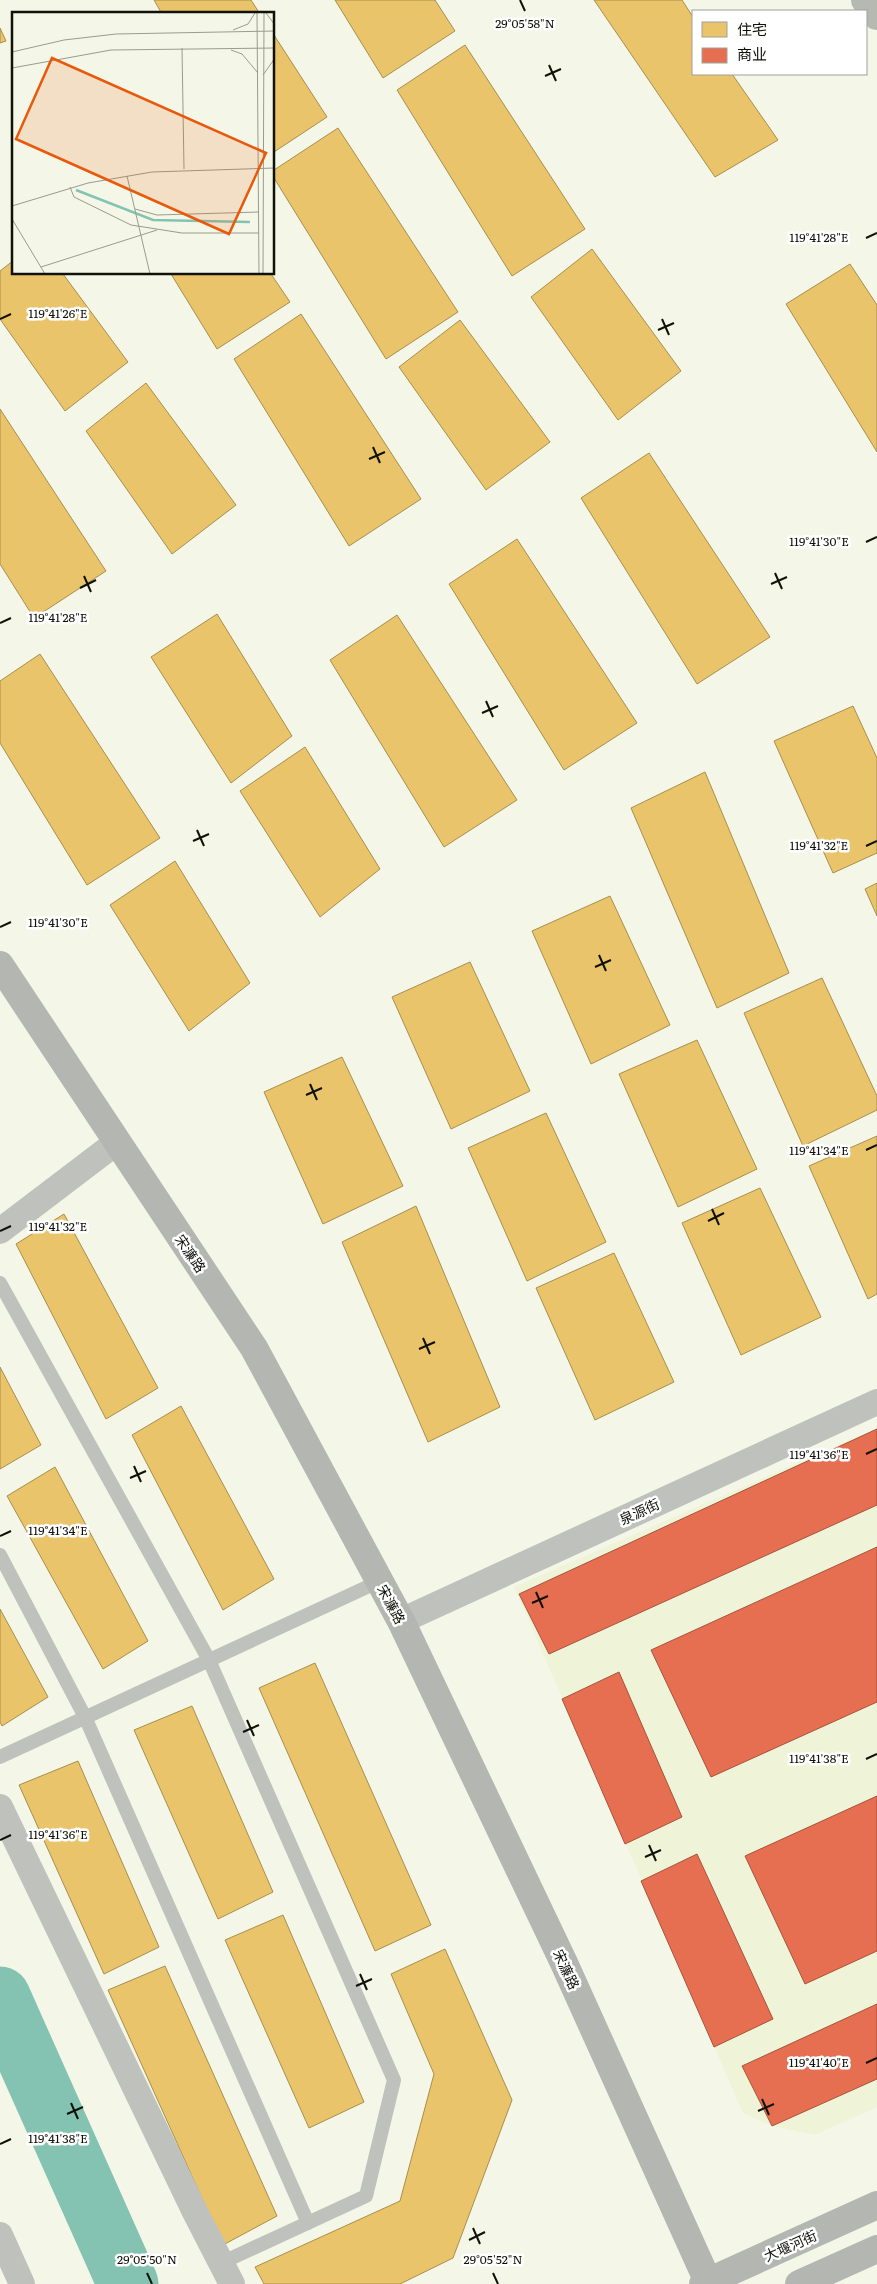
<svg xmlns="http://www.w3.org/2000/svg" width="877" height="2284" font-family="Literata,'Noto Sans SC',serif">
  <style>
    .built { fill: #eff4d9 }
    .homes { fill: #e9c46a; stroke: #a88e4d }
    .shops { fill: #e76f51; stroke: #a6533b }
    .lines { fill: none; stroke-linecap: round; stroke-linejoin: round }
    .river { stroke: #84c3b2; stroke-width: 61 }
    .lane { stroke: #bec1bc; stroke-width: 14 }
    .street { stroke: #bec1bc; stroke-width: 26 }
    .secondary { stroke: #b3b6b1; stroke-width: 28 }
    .primary { stroke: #b5b9b1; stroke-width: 28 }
    .ticks { fill: none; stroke: #101108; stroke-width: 2 }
    .labels { text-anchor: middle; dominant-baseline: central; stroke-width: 5; stroke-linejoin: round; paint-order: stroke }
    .street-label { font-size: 14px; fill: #101108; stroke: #fff }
    .inset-river { fill: none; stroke: #84c3b2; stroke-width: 2.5 }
    .inset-road { fill: none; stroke: #999b8e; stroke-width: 1 }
    .view { fill: #e8590c; fill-opacity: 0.15; stroke: #e8590c; stroke-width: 2.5 }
    .inset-edge { fill: none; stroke: #101108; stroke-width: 2.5 }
    .ticks-label { font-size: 12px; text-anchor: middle; fill: #101108; stroke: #fff; stroke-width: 5; stroke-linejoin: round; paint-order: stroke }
  </style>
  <rect width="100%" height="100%" fill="#f4f7e7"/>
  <path class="built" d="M877,1428V2107L815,2135L772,2126L743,2113L514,1587Z"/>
  <path class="homes" d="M154,0H251L260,14H162Z
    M335,0H435L455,31L383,78Z
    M594,0H682L693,17V74H732L778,140L715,177Z
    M0,28L6,41L0,43Z
    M274,35L327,117L274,152Z
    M465,45L585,229L512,276L397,90Z
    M338,128L458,312L386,359L274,178V170Z
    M592,249L681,371L618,420L531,297Z
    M14,260V274H63L128,362L65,411L0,319V271Z
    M850,264L877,305V452L786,304Z
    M171,274H271L290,302L217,349Z
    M301,314L421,499L349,546L234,359Z
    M460,320L550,442L486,490L399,367Z
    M146,383L236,505L172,554L86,431Z
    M0,409L106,571L34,618L0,564Z
    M649,453L770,637L697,684L581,498Z
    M517,539L637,723L564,770L449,584Z
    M217,614L292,736L231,783L151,657Z
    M397,615L517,800L444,847L330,660Z
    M40,654L160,838L87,885L0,743V681Z
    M853,706L877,758V853L833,873L774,741Z
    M305,747L380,869L320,917L240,791Z
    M705,772L789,973L717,1008L631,808Z
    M175,861L250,983L189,1031L110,905Z
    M877,883V916L865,889Z
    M610,896L670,1025L591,1064L532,931Z
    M470,962L530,1091L451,1129L392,997Z
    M822,978L877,1096V1110L803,1146L744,1013Z
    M697,1040L757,1169L678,1207L619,1074Z
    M342,1057L403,1186L323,1224L264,1092Z
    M546,1113L606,1242L527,1281L468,1148Z
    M877,1136V1294L868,1299L809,1166Z
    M760,1188L821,1317L741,1355L682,1223Z
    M416,1206L500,1407L428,1442L342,1242Z
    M64,1214L158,1388L106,1419L16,1244Z
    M614,1253L674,1382L595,1420L536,1288Z
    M0,1367L41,1445L0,1469Z
    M181,1406L274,1579L223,1610L132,1435Z
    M55,1467L148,1641L103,1669L7,1496Z
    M0,1609L48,1697L2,1726L0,1722Z
    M315,1663L431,1925L375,1951L259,1688Z
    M192,1706L273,1892L218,1919L134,1730Z
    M78,1761L159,1947L104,1974L19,1785Z
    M283,1915L364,2102L309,2128L225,1940Z
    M445,1949L512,2100L453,2258L400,2284H264L255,2267L400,2201L434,2074L391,1974Z
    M165,1966L277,2216L223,2245L108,1990Z"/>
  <path class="shops" d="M877,1429V1505L549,1654L519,1594Z
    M877,1547V1702L711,1777L651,1650Z
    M619,1672L682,1817L625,1844L562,1699Z
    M877,1796V1951L805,1984L745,1856Z
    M697,1854L773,2019L714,2047L641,1881Z
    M877,2004V2079L772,2126L742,2066Z"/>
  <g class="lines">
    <path class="river" d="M0,1997L128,2284"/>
    <path class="lane" d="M0,1283L209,1660L394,2080L366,2196L221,2263
      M0,1555L85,1717L308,2223
      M0,1757L380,1581"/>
    <path class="street" d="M0,1231L117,1142
      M401,1621L877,1402
      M0,1807L195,2212L232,2284
      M0,2235L22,2284"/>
    <path class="secondary" d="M0,965L254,1348L401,1621L564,1963L709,2284
      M703,2284L877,2205
      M799,2284L877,2249"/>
    <path class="primary" d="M865,0L877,16"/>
  </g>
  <path class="ticks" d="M520,0L525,11M549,65L556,81M545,76L561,69M866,238L877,233M0,319L11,314M662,319L669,335M658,330L674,323M373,447L380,463M369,459L385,452M866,542L877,537M775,573L782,589M84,576L91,592M771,584L787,577M80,588L96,580M0,623L11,618M486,701L493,717M482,713L498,706M197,830L204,846M193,841L209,834M866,846L877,841M0,927L11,922M599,955L606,971M595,967L611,960M310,1084L317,1100M306,1095L322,1088M866,1150L877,1145M712,1209L719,1225M708,1221L724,1213M0,1231L11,1226M423,1338L430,1354M419,1349L435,1342M866,1454L877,1449M134,1466L141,1482M130,1478L146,1471M0,1536L11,1531M536,1592L543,1608M532,1603L548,1596M247,1720L254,1736M243,1732L259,1725M866,1759L877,1754M0,1840L11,1835M649,1845L656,1861M645,1857L661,1850M360,1974L367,1990M356,1986L372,1979M866,2063L877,2058M762,2099L769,2115M71,2103L78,2119M758,2111L774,2104M67,2114L83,2107M0,2144L11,2139M473,2228L480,2244M469,2240L485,2232M147,2273L152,2284M493,2273L498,2284"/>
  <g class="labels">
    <g class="street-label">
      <text transform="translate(191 1253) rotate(56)">宋濂路</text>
      <text transform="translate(639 1511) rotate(-25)">泉源街</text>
      <text transform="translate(392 1604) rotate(62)">宋濂路</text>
      <text transform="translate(567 1969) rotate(65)">宋濂路</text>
      <text transform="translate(790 2245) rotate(-24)">大堰河街</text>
    </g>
  </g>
  <g transform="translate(12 12)">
    <rect width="262" height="262" fill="#f4f7e7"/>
    <path class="inset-river" d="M64,178L141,208L238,210"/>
    <path class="inset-road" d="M245,1L247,262M254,1L263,13M221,18L236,12L243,1M170,36L172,157M219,38L230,42L246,61M0,40L52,28L104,22L263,19M0,56L99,38L263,36M251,63L263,46M115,164L138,262M58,175L62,185L119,213L170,221H247M0,194L76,171L140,160L263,156M123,197L145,203L247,200M0,207L33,262M29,255L145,218M251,262L252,1"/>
    <path class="view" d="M40,46L254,141L217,222L4,127Z"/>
    <rect width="262" height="262" class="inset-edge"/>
  </g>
  <g class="ticks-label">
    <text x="525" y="28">29°05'58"N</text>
    <text x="819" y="242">119°41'28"E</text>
    <text x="58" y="318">119°41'26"E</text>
    <text x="819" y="546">119°41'30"E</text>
    <text x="58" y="622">119°41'28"E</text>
    <text x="819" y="850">119°41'32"E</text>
    <text x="58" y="927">119°41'30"E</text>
    <text x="819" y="1155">119°41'34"E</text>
    <text x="58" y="1231">119°41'32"E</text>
    <text x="819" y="1459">119°41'36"E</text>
    <text x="58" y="1535">119°41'34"E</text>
    <text x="819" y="1763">119°41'38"E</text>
    <text x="58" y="1839">119°41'36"E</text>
    <text x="819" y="2067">119°41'40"E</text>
    <text x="58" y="2143">119°41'38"E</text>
    <text x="147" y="2264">29°05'50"N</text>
    <text x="493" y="2264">29°05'52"N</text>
  </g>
  <rect x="692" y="10" width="175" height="65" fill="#ffffff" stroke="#9fa09c"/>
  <rect x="702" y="22" width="25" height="15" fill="#e9c46a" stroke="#9fa09c"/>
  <text x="737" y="35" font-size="15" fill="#101108">住宅</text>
  <rect x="702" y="48" width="25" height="15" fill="#e76f51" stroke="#9fa09c"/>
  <text x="737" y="60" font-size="15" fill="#101108">商业</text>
</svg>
